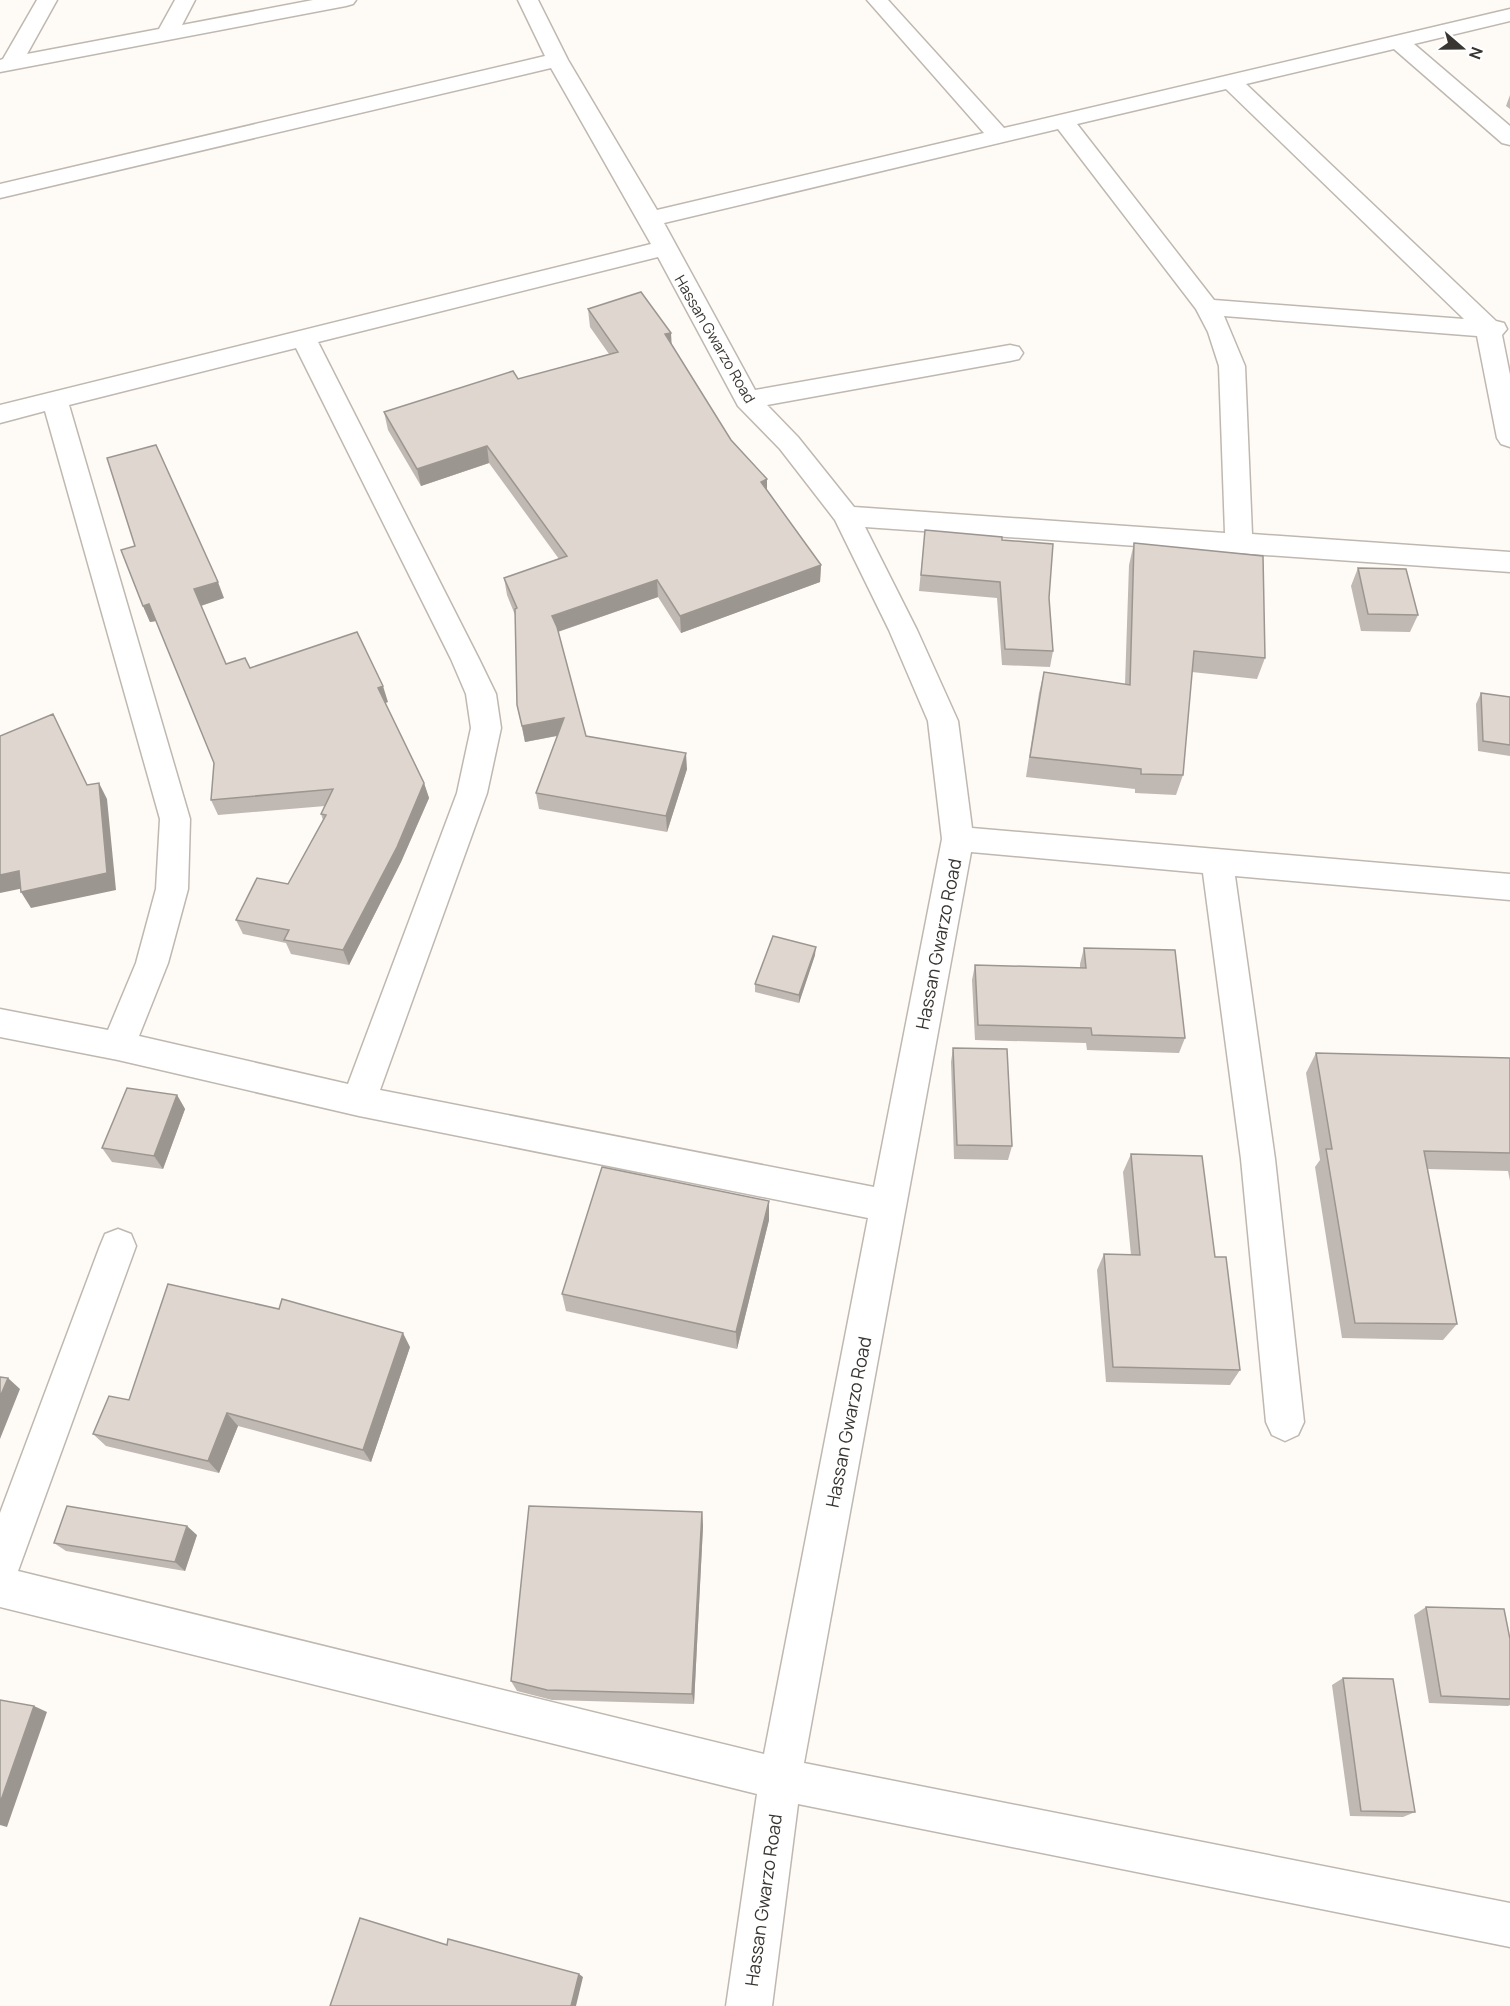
<svg xmlns="http://www.w3.org/2000/svg" width="1510" height="2006" font-family="Manrope,sans-serif">
  <style>
    .lines { fill: none; stroke-linecap: round; stroke-linejoin: round }
    .minor-casing { stroke: #bfb8b0; stroke-width: 3 }
    .minor { fill: #fff; fill-rule: evenodd }
    .wall { fill: #c0b8b2 }
    .shaded-wall { fill: #9c9691 }
    .building { fill: #dfd6cf; stroke: #9c9691; stroke-width: 1.5 }
    .labels { text-anchor: middle; dominant-baseline: central; stroke-width: 5; stroke-linejoin: round; paint-order: stroke }
    .far-street-label { font-size: 15px; fill: #393632; stroke: #fff }
    .street-label { font-size: 18px; fill: #393632; stroke: #fff }
  </style>
  <rect width="100%" height="100%" fill="#fefaf5"/>
  <g class="lines">
    <g class="minor-casing">
      <path id="minor" d="M37,0H57L27,54L159,29L175,0H195L182,25L313,0H356L353,4L346,6L0,72V60L3,59Z
        M518,0H538L568,60L657,210L984,133L867,0H888L1004,128L1510,9V21L1414,44L1510,126V145L1502,143L1394,49L1246,84L1496,321L1504,323L1507,329L1502,335L1510,375V447L1501,444L1497,438L1477,336L1224,316L1245,366L1252,534L1510,552V572L865,527L917,630L958,721L972,828L1510,874V900L1235,876L1275,1159L1304,1422L1298,1435L1285,1441L1272,1435L1266,1422L1241,1159L1203,873L971,852L804,1763L1510,1903V1947L798,1804L772,2006H726L757,1794L0,1607V1513L100,1246L105,1234L118,1229L131,1234L136,1246L18,1571L764,1754L868,1218L359,1116L118,1060L0,1037V1009L108,1030L136,963L156,889L160,819L45,411L0,423V405L651,244L551,68L0,198V184L545,56ZM1226,89L1464,319L1214,300L1077,124ZM1058,129L1196,309L1208,332L1219,366L1225,533L854,507L798,437L767,405L1010,361L1019,359L1023,353L1019,347L1010,345L755,390L664,223ZM658,257L738,406L780,449L835,520L889,630L928,721L942,839L874,1187L380,1090L487,793L501,728L496,694L479,659L318,342ZM296,348L451,659L466,694L471,728L457,793L348,1084L139,1036L168,963L188,889L190,819L69,405Z"/>
    </g>
    <use href="#minor" class="minor"/>
  </g>
  <path class="wall" d="M1510,95V109L1506,106Z
    M588,309L672,345L731,440L821,565L820,582L681,633L658,597L558,632L586,736L687,769L667,832L539,809L536,793L557,736L525,742L517,705L515,615L507,595L504,578L559,559L489,463L421,486L388,430L384,412L518,379L609,354L590,327Z
    M925,530L1002,540L1049,598L1053,651L1050,667L1002,665L997,598L919,591Z
    M1134,543L1265,658L1257,679L1192,672L1183,775L1176,795L1135,793V789L1026,777L1039,693L1044,672L1125,684L1129,565Z
    M1358,568L1418,615L1410,632L1361,631L1351,586Z
    M224,598L201,606L226,664L250,668L388,702L385,703L424,783L429,798L401,862L349,965L291,954L286,943L243,934L236,920L288,884L323,820L321,814L325,806L218,815L211,800L214,763L156,621L150,622L143,606Z
    M1481,693L1510,697V756L1478,751L1476,704Z
    M1084,948L1185,1038L1179,1053L1087,1050L1086,1043L975,1040L972,980L975,965L1080,968V964Z
    M815,955L799,1003L755,992V984Z
    M953,1048L1012,1146L1008,1160L954,1159L951,1062Z
    M1316,1053L1510,1058V1181L1508,1171L1427,1169L1457,1324L1443,1340L1342,1338L1315,1167L1320,1160L1306,1073Z
    M177,1095L185,1109L163,1169L112,1162L102,1148Z
    M1131,1154L1215,1257L1240,1370L1230,1385L1106,1382L1097,1270L1104,1254L1131,1255L1123,1172Z
    M769,1201V1220L737,1349L566,1311L562,1294Z
    M410,1347L371,1462L238,1426L219,1473L106,1446L93,1434L129,1400Z
    M702,1512L703,1526L694,1704L552,1700L517,1691L511,1681Z
    M197,1535L185,1571L66,1551L54,1543Z
    M1426,1607L1510,1639V1705L1508,1706L1429,1703L1414,1615Z
    M1343,1678L1415,1812L1403,1817L1350,1816L1332,1685Z"/>
  <path class="shaded-wall" d="M671,333L672,350L665,334Z
    M487,446L489,463L421,486L417,469Z
    M767,479V497L761,482Z
    M821,565L820,582L681,633L680,616Z
    M657,580L658,597L554,633L552,616Z
    M218,582L224,598L200,606L194,589Z
    M149,604L156,621L150,622L143,606Z
    M383,686L388,702L382,704L378,688Z
    M564,718L566,734L525,742L522,726Z
    M686,753L687,769L667,832L666,816Z
    M99,783L107,799L116,890L31,908L21,892Z
    M424,783L429,798L401,862L349,965L343,950Z
    M19,871L29,887L0,893V875Z
    M816,947L815,955L799,1003V995Z
    M177,1095L185,1109L163,1169L154,1156Z
    M769,1201V1220L737,1349L736,1332Z
    M403,1333L410,1347L371,1462L363,1450Z
    M8,1378L20,1389L0,1439V1397Z
    M227,1413L238,1426L219,1473L208,1461Z
    M702,1512L703,1526L694,1704L692,1694Z
    M187,1526L197,1535L185,1571L175,1562Z
    M34,1706L47,1712L7,1827L0,1825V1803Z
    M579,1974L583,1977L576,2006H571Z"/>
  <path class="building" d="M641,292L671,333L665,334L731,440L767,479L761,482L821,565L680,616L657,580L552,616L557,627L586,736L686,753L666,816L536,793L564,718L522,726L517,705L515,609L517,608L504,578L567,556L487,446L417,469L384,412L513,371L518,379L618,352L588,309Z
    M156,445L218,582L194,589L226,664L245,658L250,668L357,632L383,686L378,688L424,783L397,847L343,950L284,940L289,930L236,920L257,878L288,884L326,815L321,814L333,789L211,800L214,763L149,604L143,606L121,550L135,546L107,458Z
    M925,530L1002,537V540L1053,544L1049,598L1053,651L1005,649L1000,582L921,575Z
    M1134,543L1263,556L1265,658L1194,651L1183,775L1141,774V769L1030,757L1044,672L1130,685Z
    M1358,568L1406,569L1418,615L1368,614Z
    M1481,693L1510,697V745L1483,741Z
    M53,714L87,785L99,783L107,873L21,892L19,871L0,875V736Z
    M773,936L816,947L799,995L755,984Z
    M1084,948L1175,950L1185,1038L1092,1035L1091,1028L978,1025L975,965L1086,968Z
    M953,1048L1007,1049L1012,1146L957,1145Z
    M1316,1053L1510,1058V1153L1424,1151L1457,1324L1355,1323L1326,1149H1332Z
    M127,1088L177,1095L154,1156L102,1148Z
    M1131,1154L1202,1156L1215,1257H1226L1240,1370L1113,1367L1104,1254L1140,1255Z
    M602,1167L769,1201L736,1332L562,1294Z
    M168,1284L279,1309L282,1299L403,1333L363,1450L227,1413L208,1461L93,1434L109,1396L129,1400Z
    M0,1377L8,1378L0,1397Z
    M67,1506L187,1526L175,1562L54,1543Z
    M529,1506L702,1512L692,1694L547,1690L511,1681Z
    M1426,1607L1504,1609L1510,1639V1699L1441,1696Z
    M1343,1678L1393,1679L1415,1812L1361,1811Z
    M0,1700L34,1706L0,1803Z
    M360,1918L447,1945L448,1939L579,1974L571,2006H330Z"/>
  <g class="labels">
    <g class="far-street-label">
      <text transform="translate(715 339) rotate(60)">Hassan Gwarzo Road</text>
    </g>
    <g class="street-label">
      <text transform="translate(938 944) rotate(-79)">Hassan Gwarzo Road</text>
      <text transform="translate(848 1422) rotate(-79)">Hassan Gwarzo Road</text>
      <text transform="translate(763 1900) rotate(-82)">Hassan Gwarzo Road</text>
    </g>
  </g>
  <g transform="translate(1462 48) rotate(110)" stroke="#ffffff" stroke-width="4.5" paint-order="stroke">
  <path d="M0-4.5L10 22L0 15L-10 22Z" fill="#393632"/>
  <text y="-9" font-size="16" font-weight="bold" text-anchor="middle" fill="#393632">N</text>
  </g>
</svg>
